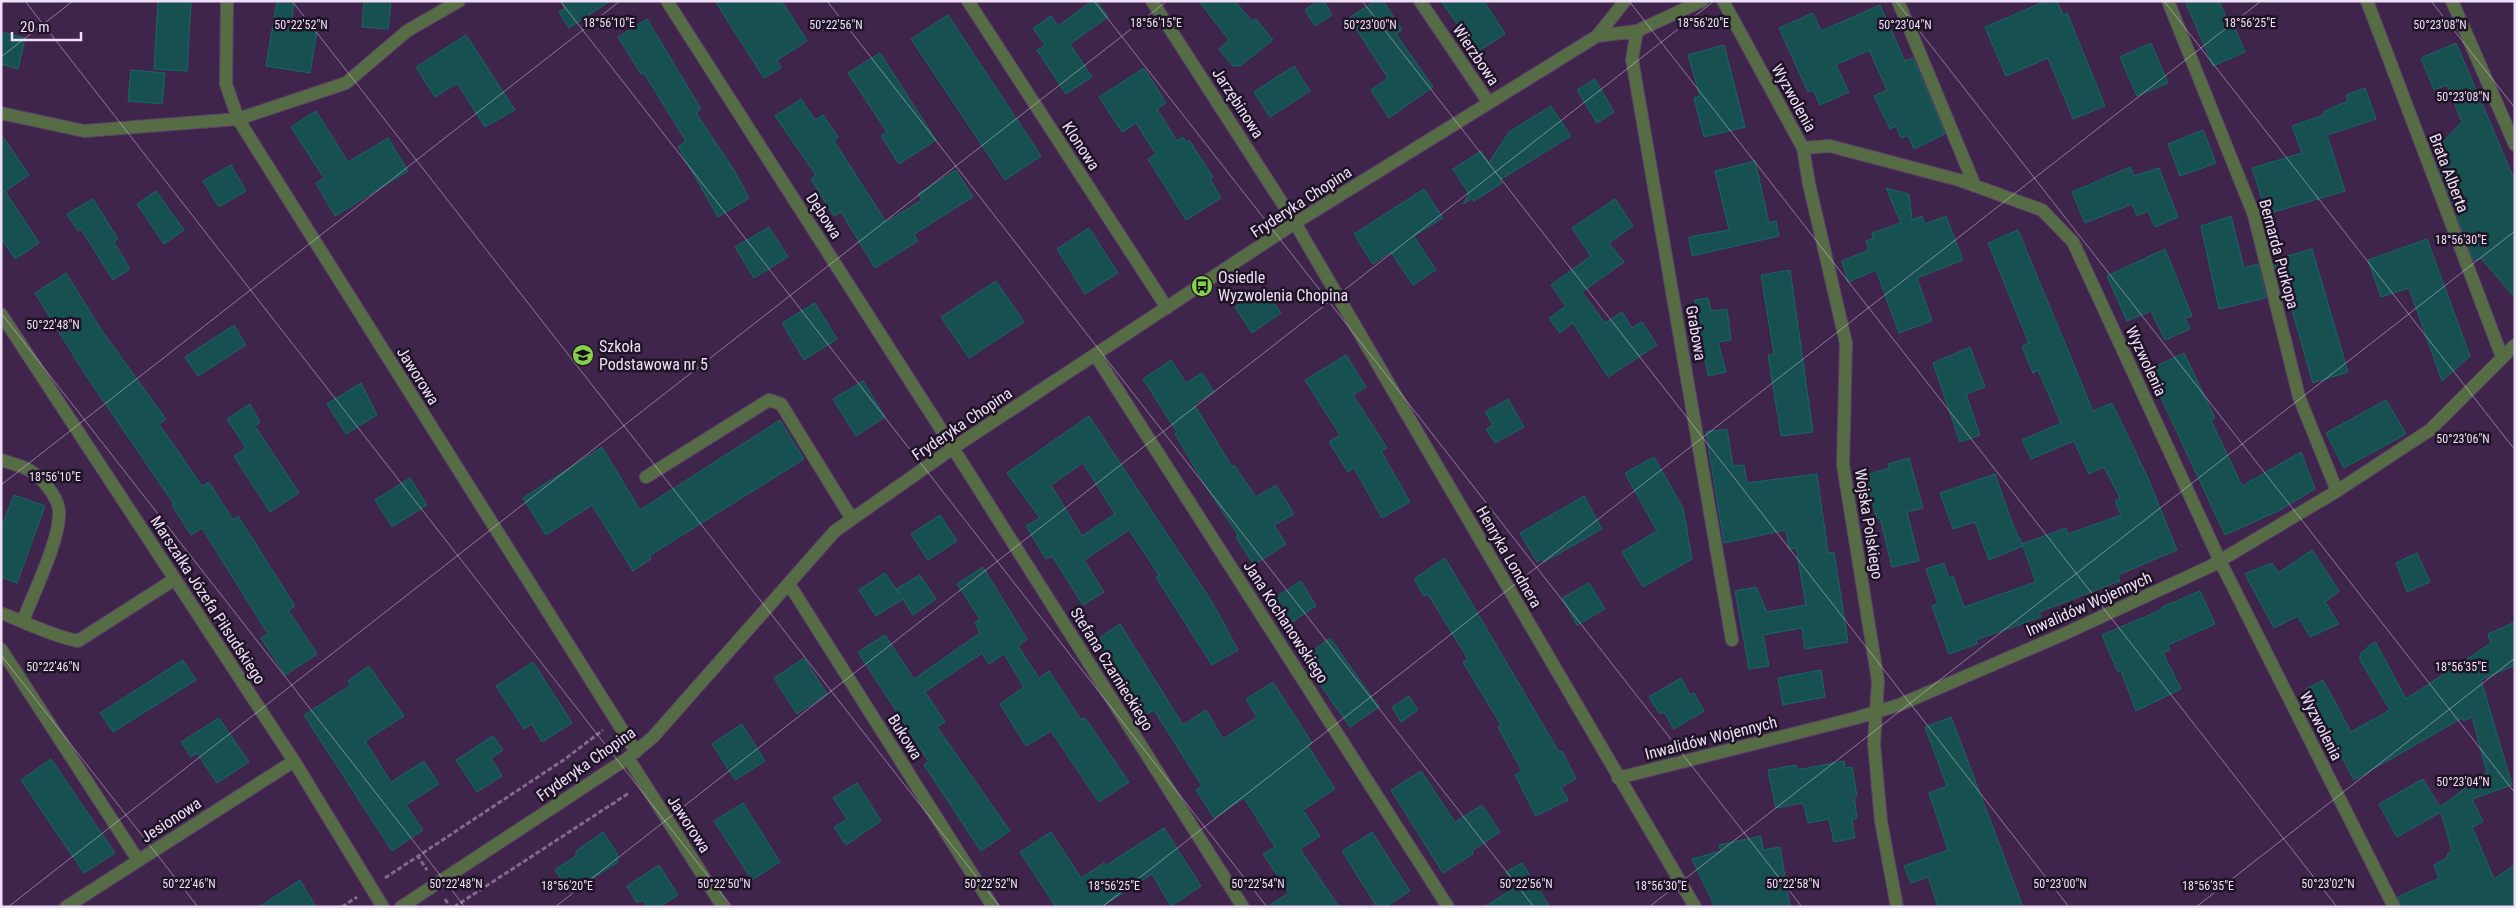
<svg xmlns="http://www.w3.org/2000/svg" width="2516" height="908" font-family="'Roboto Condensed',sans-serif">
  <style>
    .building { fill: #165050; stroke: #176766; fill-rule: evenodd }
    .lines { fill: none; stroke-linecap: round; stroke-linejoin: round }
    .minor-casing { stroke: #5b4367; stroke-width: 14 }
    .path { stroke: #816b8c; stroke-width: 3; stroke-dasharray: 5 2.5; stroke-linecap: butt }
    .minor { stroke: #556c45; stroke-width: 12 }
    .ticks { fill: none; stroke: #efdff8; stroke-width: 1; stroke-opacity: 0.45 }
    .labels { text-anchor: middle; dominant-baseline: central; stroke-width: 5; stroke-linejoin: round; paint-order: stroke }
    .street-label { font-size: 16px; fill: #efdff8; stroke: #1f1425 }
    .poi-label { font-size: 16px; fill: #efdff8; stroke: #1f1425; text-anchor: start }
    .ticks-label { font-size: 12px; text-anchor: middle; fill: #efdff8; stroke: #1f1425; stroke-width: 5; stroke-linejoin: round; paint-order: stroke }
  </style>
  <rect width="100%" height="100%" fill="#3f254b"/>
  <path class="building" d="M158,1H191L187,71L154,69Z
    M277,1H294L291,27L317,31L310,73L266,66Z
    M364,1H391L388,29L362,27Z
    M561,1H610L569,28L559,12L565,8Z
    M715,1H782L807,41L777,60L781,68L764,78Z
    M1092,1H1097L1108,17L1070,44L1092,77L1066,94L1037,50L1045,45L1033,28L1051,16L1058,26Z
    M1199,1H1235L1252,21L1256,19L1273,40L1240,66H1233L1219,49L1229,40Z
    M1318,1H1324L1332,15L1315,26L1305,10Z
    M1375,1H1383L1402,30L1396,34L1433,87L1389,118L1371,90L1388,78L1349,18Z
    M1441,1H1484L1505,34L1477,52Z
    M2046,1H2057L2063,15L2067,13L2105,106L2073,119L2048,58L2006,76L1985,27Z
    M2185,1H2219L2228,22L2232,21L2245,52L2213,66Z
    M1880,5L1905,61L1913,58L1945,134L1914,149L1908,135L1901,138L1896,126L1890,129L1874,96L1887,90L1869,50L1836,65L1849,92L1820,105L1813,90L1808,92L1779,28L1813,13L1821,31Z
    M948,15L1041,156L1005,180L911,39Z
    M647,19L701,109L696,113L734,170L749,198L718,217L678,147L686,141L644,73L641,74L618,37Z
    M1,32L25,38L18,69L1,64Z
    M466,35L515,110L485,127L457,83L435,97L416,67Z
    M2151,43L2168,83L2137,96L2120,57Z
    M2456,43L2515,181V298L2481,258L2474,261L2435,158L2434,151L2462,122L2447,85L2434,90L2421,58Z
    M1724,45L1745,127L1704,137L1694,98L1700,96L1688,55Z
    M880,53L936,140L899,164L881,136L887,132L848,73Z
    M1294,66L1310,91L1270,117L1254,92Z
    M1144,68L1166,103L1157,109L1177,141L1183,137L1186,142L1189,140L1213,177L1210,179L1221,198L1186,220L1148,159L1156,154L1136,123L1122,132L1099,97Z
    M131,70L165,73L162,104L128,101Z
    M1595,79L1614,112L1597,123L1577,90Z
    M2365,88L2376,119L2327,135L2345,191L2267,214L2252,168L2302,153L2292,126L2324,115L2323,112L2348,101L2346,95Z
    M801,99L815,120L823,115L838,137L834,141L886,222L922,200L918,194L956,170L973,197L914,234L918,241L875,268L841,212L834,216L811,179L816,175L775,116Z
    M1551,106L1571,136L1500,180L1502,183L1474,201L1472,198L1463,204L1469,194L1453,169L1481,151L1489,163L1509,132Z
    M316,111L348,162L388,138L408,171L335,216L316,183L324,178L291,127Z
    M2203,130L2216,163L2180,176L2168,144Z
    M1,134L29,175L5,191L39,243L15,259L1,238Z
    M1755,161L1769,223L1776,221L1779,236L1692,256L1689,237L1729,230L1715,171Z
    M231,165L246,191L219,207L203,181Z
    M2130,167L2134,176L2159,168L2178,217L2155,227L2148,211L2137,216L2132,204L2085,223L2072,192Z
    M1886,188L1909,194L1912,220L1922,216L1925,224L1946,216L1963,260L1917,278L1932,321L1899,333L1876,270L1848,282L1842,261L1869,250L1866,241L1873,239L1872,233L1901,223Z
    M1424,189L1443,218L1414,236L1436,270L1413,285L1391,252L1373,264L1354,234Z
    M156,191L184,230L164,244L137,204Z
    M93,199L118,239L114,242L130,269L113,280L81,229L78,231L67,214Z
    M1615,199L1633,226L1609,243L1624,262L1582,292L1605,323L1622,312L1632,328L1642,322L1657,345L1608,377L1573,323L1560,333L1549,318L1566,306L1551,285L1591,256L1572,228Z
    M2231,216L2244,268L2258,264L2266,298L2219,309L2201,226Z
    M769,227L788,257L754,278L735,247Z
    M1089,228L1118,273L1085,294L1057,249Z
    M2018,230L2093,411L2112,403L2148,478L2177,550L2118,575L2120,581L2039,612L2041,617L1976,640L1977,644L1949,654L1932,606L1938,604L1926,569L1944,563L1949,578L1953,576L1964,607L2036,582L2022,544L2066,528L2068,534L2121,515L2115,501L2120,498L2104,467L2089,474L2074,441L2031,459L2022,440L2061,423L2038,370L2033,373L2022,346L2029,343L1988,243Z
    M2427,239L2470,356L2442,381L2409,288L2381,297L2368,260Z
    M2165,249L2192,316L2185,318L2190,329L2165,340L2151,311L2127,321L2107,276Z
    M2312,249L2348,372L2313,383L2288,296L2286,293L2282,294L2273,260Z
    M1790,270L1813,432L1781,436L1768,355L1774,354L1761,275Z
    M66,273L102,331L166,419L159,424L202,486L209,482L233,520L238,516L295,606L288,610L317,654L285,675L261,638L268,634L202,528L191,535L172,505L174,504L85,374L35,293Z
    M996,281L1024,322L969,358L941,317Z
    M1264,288L1281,313L1252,333L1235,307Z
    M1708,298L1711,311L1727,309L1731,340L1718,342L1726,372L1708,376L1695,300Z
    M815,303L837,339L804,360L782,323Z
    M234,325L246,345L198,376L185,357Z
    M1970,347L1985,387L1966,394L1980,435L1960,442L1933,363Z
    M2184,353L2215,418L2211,420L2242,486L2301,452L2315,489L2280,510L2225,535L2148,370Z
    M1346,355L1366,387L1353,395L1387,448L1381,451L1410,502L1382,518L1354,468L1348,472L1329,442L1340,435L1305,380Z
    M1171,360L1186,383L1202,373L1214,392L1194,404L1232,467L1234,465L1256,497L1276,485L1294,514L1274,525L1286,544L1254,565L1236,537L1238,535L1205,485L1175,434L1177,432L1143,379Z
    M863,381L885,417L856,436L833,399Z
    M361,383L377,415L346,434L327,404Z
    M1508,399L1524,427L1495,443L1486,429L1493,425L1485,412Z
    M2386,400L2406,434L2344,468L2326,433Z
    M250,404L260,422L255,426L299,493L270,512L234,456L246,448L227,419Z
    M1089,416L1212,602L1238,650L1212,665L1156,577L1159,575L1129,530L1084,560L1104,592L1083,605L1052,556L1046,559L1026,526L1040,518L1007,473ZM1083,463L1115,514L1082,536L1051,485Z
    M780,420L804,459L649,556L651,559L633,571L592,505L546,535L523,498L602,447L640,510Z
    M1727,429L1733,466L1744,465L1747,483L1817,474L1828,553L1834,552L1848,642L1805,649L1802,628L1763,635L1769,666L1749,669L1735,591L1756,587L1767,612L1806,605L1796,548L1789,549L1786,530L1724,543L1706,432Z
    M1654,457L1683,508L1692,559L1643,587L1622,552L1657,531L1625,473Z
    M1909,458L1923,508L1907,512L1919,561L1892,567L1880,518L1877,519L1867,482L1871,481L1869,474L1889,468L1888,464Z
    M1995,474L2013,525L2023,546L1989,560L1975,522L1953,529L1940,493Z
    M410,478L427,505L392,527L375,500Z
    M14,495L45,506L17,583L1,577V528Z
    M1584,496L1602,529L1544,562L1542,559L1537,562L1520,533Z
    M940,515L957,541L928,560L911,534Z
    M2312,550L2339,591L2325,602L2339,624L2310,637L2298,616L2274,628L2245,574L2272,563L2278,573Z
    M2417,553L2430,582L2407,592L2396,563Z
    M1445,558L1559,752L1562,751L1576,779L1561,787L1568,800L1536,816L1515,775L1522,771L1498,727L1501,725L1463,662L1468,659L1428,594L1424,596L1414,579Z
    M983,567L1027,639L1018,646L1039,678L1049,671L1081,720L1085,718L1129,782L1099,802L1051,731L1026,746L1000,704L1024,687L1004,654L989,664L982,653L925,692L945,722L937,727L1010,831L981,851L924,765L929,762L858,652L885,635L914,679L980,633L975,623L980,619L957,584Z
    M885,573L900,595L896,589L920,575L936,599L913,615L903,599L876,616L859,590Z
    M1301,581L1316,606L1289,624L1273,599Z
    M1589,583L1605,609L1577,625L1562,598Z
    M2200,591L2215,624L2168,645L2170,650L2163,653L2181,689L2136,711L2121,671L2118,672L2102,635L2163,609L2162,607Z
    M2515,622V665L2481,680L2512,785L2472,799L2483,822L2472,827L2494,879L2515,865V907H2402L2398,897L2439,878L2434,865L2448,857L2447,854L2452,851L2441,812L2397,837L2379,804L2423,779L2440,807L2487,772L2472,717L2464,721L2462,718L2354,780L2306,689L2323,680L2351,732L2390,710L2360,660V654L2375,641L2406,699L2491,643L2488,634Z
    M1120,624L1183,725L1206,710L1223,739L1257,717L1246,699L1273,682L1312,743L1308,746L1335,789L1303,810L1320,836L1300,849L1339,907H1267L1289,893L1263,854L1275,847L1244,798L1214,818L1196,790L1202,786L1154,710L1142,717L1096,640Z
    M1330,638L1379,707L1350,727L1302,659Z
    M804,658L827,694L797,714L774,678Z
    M183,660L196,680L113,732L100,713Z
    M533,662L572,723L542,742L532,724L524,729L496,686Z
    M369,666L404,716L365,741L391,782L424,761L439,784L406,805L423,830L392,851L304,715L351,685L348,681Z
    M1821,670L1825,697L1783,705L1778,678Z
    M1681,678L1690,695L1694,693L1704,711L1674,729L1664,712L1660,714L1649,697Z
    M1409,696L1418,710L1401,722L1392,707Z
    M1951,717L1967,759L2023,907H1938L1928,877L1911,883L1904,866L1948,850L1929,793L1947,786L1925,727Z
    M219,718L249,762L217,783L197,753L191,757L181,742Z
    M742,724L765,761L735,780L712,744Z
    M493,736L503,750L491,758L502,776L477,792L456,760Z
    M51,759L115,853L84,873L21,780Z
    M1844,761L1845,768L1852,767L1857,796H1854L1857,818L1852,819L1855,838L1834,842L1829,819L1808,823L1804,806L1802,803L1776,808L1768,770L1796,765L1797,770Z
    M1421,771L1455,822L1482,805L1500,832L1472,851L1473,854L1443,873L1391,790Z
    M857,783L881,821L846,845L834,827L847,819L833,798Z
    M743,803L780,862L752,880L714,821Z
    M1164,828L1201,886L1171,906L1152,874L1101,907H1056L1020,852L1051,832L1081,878L1104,863L1105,866Z
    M603,832L617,853L618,862L570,893L555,870L576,856V851Z
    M1372,832L1410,891L1385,907H1377L1342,851Z
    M1761,836L1763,850L1780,847L1790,907H1715L1692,859L1721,851L1719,845Z
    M1522,863L1550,907H1484L1516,887L1506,872Z
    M659,865L678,895L659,907H648L643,900L637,903L627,886Z
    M300,880L316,907H259Z"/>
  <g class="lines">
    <g class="minor-casing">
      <path id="minor" d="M227,1L226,84L238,119L636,752
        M667,1L953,448L1243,907
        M968,1L1167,308
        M1152,1L1295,223L1695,907
        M1420,1L1489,103
        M1723,1L1803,148L1809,184L1846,343L1843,465L1878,681L1874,744L1881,821L1897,907
        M1898,1L1975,186
        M2168,1L2254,215L2299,397L2337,491
        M2367,1L2502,357
        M2452,1L2515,145
        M1637,31L1632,59L1732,640
        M1597,36L1637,31L1702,1
        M1,113L84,131L238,119L346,83L407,31L459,1
        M1803,148L1830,146L1959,180L2042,210L2073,242L2220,561L2394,907
        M1,314L294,761L383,907
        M1096,356L1448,907
        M1,460C10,463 19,465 27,469C40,475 58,496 59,511C61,538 33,594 23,621
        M646,477L769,400L781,404L852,519
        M789,584L993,907
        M1,613C25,622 54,637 78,641L175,579
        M1,649L138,860
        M628,758L723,907
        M1618,778L1856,718L1899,705L2064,634L2211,566L2337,491L2430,430L2515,345
        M66,907L294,761
        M401,907L628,758L653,737L835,531L953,448L1295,223L1597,36L1625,1"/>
    </g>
    <path class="path" d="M417,855L427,870
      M385,878L565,759L603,730
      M445,899L450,907
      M342,907L357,897
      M454,907L629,793"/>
    <use href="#minor" class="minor"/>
  </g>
  <path class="ticks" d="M25,1L732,907M292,1L1000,907M560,1L1267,907M827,1L1534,907M1094,1L1802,907M1362,1L2069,907M1629,1L2337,907M1896,1L2515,793M2164,1L2515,450M2431,1L2515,108M1,57L73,1M1,313L465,907M1,485L620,1M1,655L198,907M8,907L1167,1M555,907L1714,1M1102,907L2261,1M1649,907L2515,231M2196,907L2515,658"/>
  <defs>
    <g id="bus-disc" transform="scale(1.125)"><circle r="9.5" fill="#86cf4b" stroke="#1f1425"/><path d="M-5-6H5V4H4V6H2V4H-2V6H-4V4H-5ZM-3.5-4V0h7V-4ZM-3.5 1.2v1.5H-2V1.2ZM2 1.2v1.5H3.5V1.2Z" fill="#111"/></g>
    <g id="school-disc" transform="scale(1.125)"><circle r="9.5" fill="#86cf4b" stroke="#1f1425"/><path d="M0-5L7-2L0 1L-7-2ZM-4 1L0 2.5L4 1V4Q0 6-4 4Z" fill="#111"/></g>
  </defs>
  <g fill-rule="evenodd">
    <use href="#bus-disc" x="1202" y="286"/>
    <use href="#school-disc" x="583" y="355"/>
  </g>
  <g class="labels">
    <g class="street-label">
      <text transform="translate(1476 55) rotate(56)">Wierzbowa</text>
      <text transform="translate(1794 98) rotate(61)">Wyzwolenia</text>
      <text transform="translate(1238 103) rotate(57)">Jarzębinowa</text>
      <text transform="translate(1081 146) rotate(57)">Klonowa</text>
      <text transform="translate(2449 173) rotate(69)">Brata Alberta</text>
      <text transform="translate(1301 202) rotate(-33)">Fryderyka Chopina</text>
      <text transform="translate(824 216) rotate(57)">Dębowa</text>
      <text transform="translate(2279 254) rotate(75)">Bernarda Purkopa</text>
      <text transform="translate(1696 333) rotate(80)">Grabowa</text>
      <text transform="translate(2146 361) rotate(65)">Wyzwolenia</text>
      <text transform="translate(418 376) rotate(58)">Jaworowa</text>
      <text transform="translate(962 424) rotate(-34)">Fryderyka Chopina</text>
      <text transform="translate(1869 524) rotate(81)">Wojska Polskiego</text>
      <text transform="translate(1509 557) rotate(60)">Henryka Londnera</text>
      <text transform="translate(208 600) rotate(57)">Marszałka Józefa Piłsudskiego</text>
      <text transform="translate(2089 604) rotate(-24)">Inwalidów Wojennych</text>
      <text transform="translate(1286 622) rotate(57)">Jana Kochanowskiego</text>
      <text transform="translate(1112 669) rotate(58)">Stefana Czarnieckiego</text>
      <text transform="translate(2321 726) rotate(63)">Wyzwolenia</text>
      <text transform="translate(905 737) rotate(58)">Bukowa</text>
      <text transform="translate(1711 738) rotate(-14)">Inwalidów Wojennych</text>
      <text transform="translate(586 764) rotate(-35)">Fryderyka Chopina</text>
      <text transform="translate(171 820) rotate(-33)">Jesionowa</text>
      <text transform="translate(689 824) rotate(57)">Jaworowa</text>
    </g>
    <g class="poi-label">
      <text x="1218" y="277">Osiedle<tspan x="1218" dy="18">Wyzwolenia Chopina</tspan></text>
      <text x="599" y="346">Szkoła<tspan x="599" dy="18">Podstawowa nr 5</tspan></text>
    </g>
  </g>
  <g class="ticks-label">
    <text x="609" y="27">18°56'10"E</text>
    <text x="1156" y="27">18°56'15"E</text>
    <text x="1703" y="27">18°56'20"E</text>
    <text x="2250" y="27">18°56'25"E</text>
    <text x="836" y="29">50°22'56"N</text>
    <text x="1370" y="29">50°23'00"N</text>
    <text x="1905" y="29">50°23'04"N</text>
    <text x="301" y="29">50°22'52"N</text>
    <text x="2440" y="29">50°23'08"N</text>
    <text x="2463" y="101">50°23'08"N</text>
    <text x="2461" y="244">18°56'30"E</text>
    <text x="53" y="329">50°22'48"N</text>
    <text x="2463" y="443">50°23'06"N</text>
    <text x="55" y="481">18°56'10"E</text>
    <text x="2461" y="671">18°56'35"E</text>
    <text x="53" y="671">50°22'46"N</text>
    <text x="2463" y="786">50°23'04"N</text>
    <text x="189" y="888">50°22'46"N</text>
    <text x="456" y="888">50°22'48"N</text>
    <text x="724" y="888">50°22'50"N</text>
    <text x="991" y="888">50°22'52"N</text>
    <text x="1258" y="888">50°22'54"N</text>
    <text x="1526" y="888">50°22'56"N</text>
    <text x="1793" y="888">50°22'58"N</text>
    <text x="2060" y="888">50°23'00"N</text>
    <text x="2328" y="888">50°23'02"N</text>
    <text x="567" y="890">18°56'20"E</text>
    <text x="1114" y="890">18°56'25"E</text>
    <text x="1661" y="890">18°56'30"E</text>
    <text x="2208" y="890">18°56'35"E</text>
  </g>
  <rect width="2516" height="908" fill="none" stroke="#efdff8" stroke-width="5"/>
  <path d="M12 32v8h69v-8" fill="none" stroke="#efdff8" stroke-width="2.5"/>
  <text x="20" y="32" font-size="15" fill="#efdff8" stroke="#1f1425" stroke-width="4" paint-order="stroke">20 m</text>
</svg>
